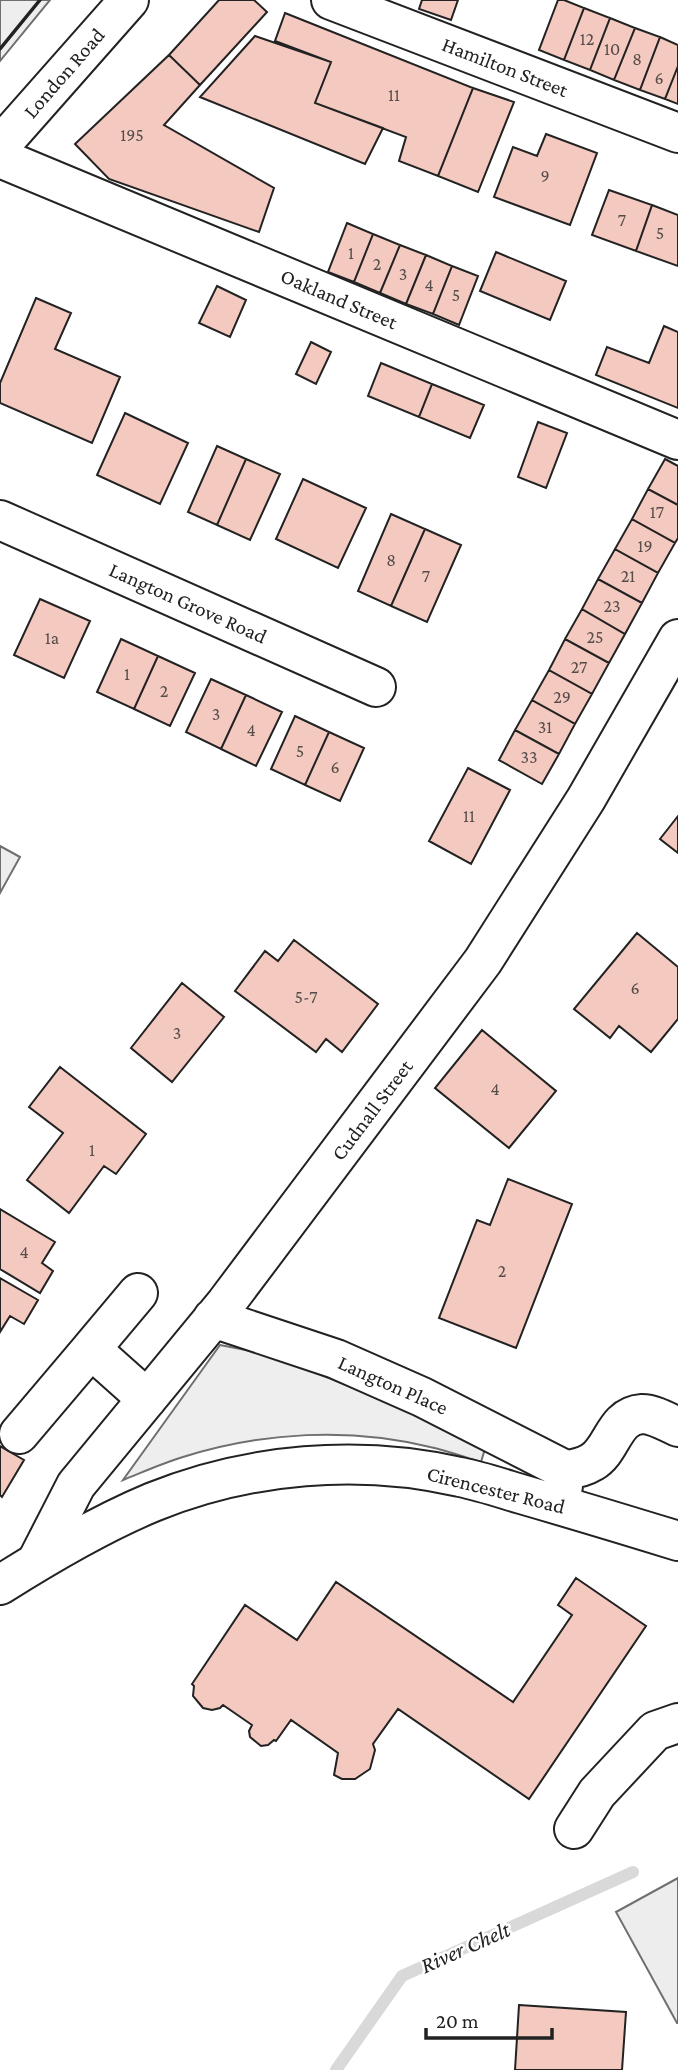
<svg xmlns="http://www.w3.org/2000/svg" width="678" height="2070" font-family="'Crimson Pro',serif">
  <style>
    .green { fill: #eee; stroke: #6f6f6f; stroke-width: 2 }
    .parking { fill: #ededed; stroke: #6f6f6f; stroke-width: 2 }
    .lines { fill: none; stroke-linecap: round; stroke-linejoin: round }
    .stream { stroke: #d9d9d9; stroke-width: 12 }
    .building { fill: #f3c9c0; stroke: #222; stroke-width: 2 }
    .minor-casing { stroke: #222; stroke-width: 42 }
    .major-casing { stroke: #222; stroke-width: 42 }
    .highway-casing { stroke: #222; stroke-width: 42 }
    .minor { stroke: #fff; stroke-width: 38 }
    .major { stroke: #fff; stroke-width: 38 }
    .highway { stroke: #fff; stroke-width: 38 }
    .wall { stroke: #222; stroke-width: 3.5 }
    .labels { text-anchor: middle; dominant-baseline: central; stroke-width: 5; stroke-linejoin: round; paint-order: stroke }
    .number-label { font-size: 18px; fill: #564c4a }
    .street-label { font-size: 21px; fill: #222; stroke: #fff }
    .water-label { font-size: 23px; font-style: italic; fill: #222; stroke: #fff }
  </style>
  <rect width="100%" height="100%" fill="#fff"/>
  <path class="green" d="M0,0H50L0,61Z
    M220,1345L272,1355L487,1442L481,1462C464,1457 448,1451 430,1447C350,1427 262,1432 183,1457C163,1463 143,1472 123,1480Z"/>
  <path class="parking" d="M0,846L20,857L0,893Z
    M678,1878V2023H677L616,1912Z"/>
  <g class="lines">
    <path class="stream" d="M336,2070L402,1976L633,1872"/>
  </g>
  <path class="building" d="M219,0H254L267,12L200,85L169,55Z
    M422,0H458L451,20L419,9Z
    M558,0H564L584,8L564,60L539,50Z
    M584,8L610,18L590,70L564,60Z
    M285,13L473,88L438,176L399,161L406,137L315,103L331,62L275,41Z
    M610,18L635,28L614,80L590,70Z
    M635,28L660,37L640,90L614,80Z
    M255,36L331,62L315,103L383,128L365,164L200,97Z
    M660,37L678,45V66L665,99L640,90Z
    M169,55L200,85L164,125L274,188L259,232L109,179L75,144Z
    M678,66V104L665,99Z
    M473,88L514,102L478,192L438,176Z
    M546,134L597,153L570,225L494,197L513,147L537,156Z
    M609,190L652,205L636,251L592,235Z
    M652,205L678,215V266L636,251Z
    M347,223L373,234L354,282L328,272Z
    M373,234L400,245L380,293L354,282Z
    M400,245L426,255L406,304L380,293Z
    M496,252L566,281L550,320L480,291Z
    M426,255L452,266L433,314L406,304Z
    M452,266L478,276L459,325L433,314Z
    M217,286L246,300L230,337L199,323Z
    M36,298L71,313L55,349L120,377L92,443L0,403V383Z
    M664,326L678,332V408L596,375L607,347L649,363Z
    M311,342L331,352L316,384L296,374Z
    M381,363L432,384L419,417L368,396Z
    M432,384L484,405L470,438L419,417Z
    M125,413L188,443L160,504L97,475Z
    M538,422L567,433L546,488L518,477Z
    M217,446L246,459L217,525L188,512Z
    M246,459L280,474L250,540L217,525Z
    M665,459L678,466V505L648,489Z
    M303,479L366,508L338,568L276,539Z
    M648,489L678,505V538L675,543L632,519Z
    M391,514L425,529L391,606L358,591Z
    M632,519L675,543L658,573L615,549Z
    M425,529L461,545L427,622L391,606Z
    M615,549L658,573L642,603L598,579Z
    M598,579L642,603L625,634L582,609Z
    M40,599L90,621L64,678L14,655Z
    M582,609L625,634L609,663L565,639Z
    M121,639L158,656L134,709L97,692Z
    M565,639L609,663L592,694L549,670Z
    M158,656L195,673L170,726L134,709Z
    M549,670L592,694L575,724L532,700Z
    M211,679L246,695L221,749L186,732Z
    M246,695L282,712L256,766L221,749Z
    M532,700L575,724L559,754L515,730Z
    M295,716L329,732L305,785L271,769Z
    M515,730L559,754L542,784L499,760Z
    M329,732L364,748L340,801L305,785Z
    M468,768L510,790L471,864L429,841Z
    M678,816V853L660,839Z
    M637,933L678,967V1019L651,1052L619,1026L610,1038L574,1009Z
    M294,940L378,1004L342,1052L326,1039L316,1052L235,991L265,951L278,961Z
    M182,983L224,1017L172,1082L131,1048Z
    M482,1030L556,1091L509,1148L435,1088Z
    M60,1067L146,1134L116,1174L104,1166L69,1213L27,1180L63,1133L29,1107Z
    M508,1179L572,1204L516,1348L439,1318L477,1220L490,1225Z
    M0,1209L55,1242L42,1263L53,1271L40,1293L0,1269Z
    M0,1278L38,1300L24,1324L10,1316L0,1332Z
    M0,1446L24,1460L2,1497L0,1495Z
    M576,1578L646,1626L529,1799L398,1709L373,1744L375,1750L370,1769L355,1779H342L334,1775L338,1753L291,1720L276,1741L274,1740L268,1745L261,1746L250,1737L249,1731L252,1725L223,1705L220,1708L212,1710L203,1708L193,1696L194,1686L192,1684L245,1605L297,1640L336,1582L513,1702L572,1615L558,1605Z
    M519,2005L626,2012L622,2070H515Z"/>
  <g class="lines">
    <g class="minor-casing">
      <path id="minor" d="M331,0L678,133
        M0,158L678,440
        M0,520L376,687
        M213,1318L336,1359L422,1397L565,1470
        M91,1349L138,1293
        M19,1434L91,1349L147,1399
        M562,1493L565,1470C575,1469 584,1467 592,1462C613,1450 613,1416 642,1414C654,1414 667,1422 678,1427
        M37,1561L76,1485L226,1303L483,961L586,799L678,639
        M574,1829L597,1793L655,1731L678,1723"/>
    </g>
    <g class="major-casing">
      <path id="major" d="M0,1585C49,1554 100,1524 153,1502C249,1463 359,1454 460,1477C480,1481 501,1488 521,1494C573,1509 626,1525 678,1541"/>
    </g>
    <g class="highway-casing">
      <path id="highway" d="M0,146L129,0"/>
    </g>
    <use href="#minor" class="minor"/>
    <use href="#major" class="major"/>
    <use href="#highway" class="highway"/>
    <path class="wall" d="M0,49L40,0"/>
  </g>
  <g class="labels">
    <g class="number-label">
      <text x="587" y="39">12</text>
      <text x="612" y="49">10</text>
      <text x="637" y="59">8</text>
      <text x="659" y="78">6</text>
      <text x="394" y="95">11</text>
      <text x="132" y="135">195</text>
      <text x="545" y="176">9</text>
      <text x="622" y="220">7</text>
      <text x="660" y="233">5</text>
      <text x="351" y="253">1</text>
      <text x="377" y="264">2</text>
      <text x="403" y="274">3</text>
      <text x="429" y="285">4</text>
      <text x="456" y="295">5</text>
      <text x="657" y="512">17</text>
      <text x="645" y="546">19</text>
      <text x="391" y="560">8</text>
      <text x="426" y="576">7</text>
      <text x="628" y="576">21</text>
      <text x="612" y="606">23</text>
      <text x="595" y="637">25</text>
      <text x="52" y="638">1a</text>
      <text x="579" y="667">27</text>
      <text x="127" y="674">1</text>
      <text x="164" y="691">2</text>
      <text x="562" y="697">29</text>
      <text x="216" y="714">3</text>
      <text x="545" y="727">31</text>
      <text x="251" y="730">4</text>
      <text x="300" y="751">5</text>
      <text x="529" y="757">33</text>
      <text x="335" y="767">6</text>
      <text x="469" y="816">11</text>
      <text x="635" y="988">6</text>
      <text x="306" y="997">5-7</text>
      <text x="177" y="1033">3</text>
      <text x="495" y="1089">4</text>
      <text x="92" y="1150">1</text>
      <text x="24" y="1252">4</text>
      <text x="502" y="1271">2</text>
    </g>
    <g class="street-label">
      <text transform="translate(505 67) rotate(21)">Hamilton Street</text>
      <text transform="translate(64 73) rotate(-49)">London Road</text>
      <text transform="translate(339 299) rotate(23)">Oakland Street</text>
      <text transform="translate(188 603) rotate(24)">Langton Grove Road</text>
      <text transform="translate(372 1110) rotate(-53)">Cudnall Street</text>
      <text transform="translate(393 1385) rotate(24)">Langton Place</text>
      <text transform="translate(496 1490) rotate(14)">Cirencester Road</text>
    </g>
    <g class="water-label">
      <text transform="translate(465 1947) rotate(-24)">River Chelt</text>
    </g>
  </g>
  <path d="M426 2028v10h126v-10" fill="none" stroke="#222222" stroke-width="3.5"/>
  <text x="436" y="2028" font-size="21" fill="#222222" stroke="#ffffff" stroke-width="5" paint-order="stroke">20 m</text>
</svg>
